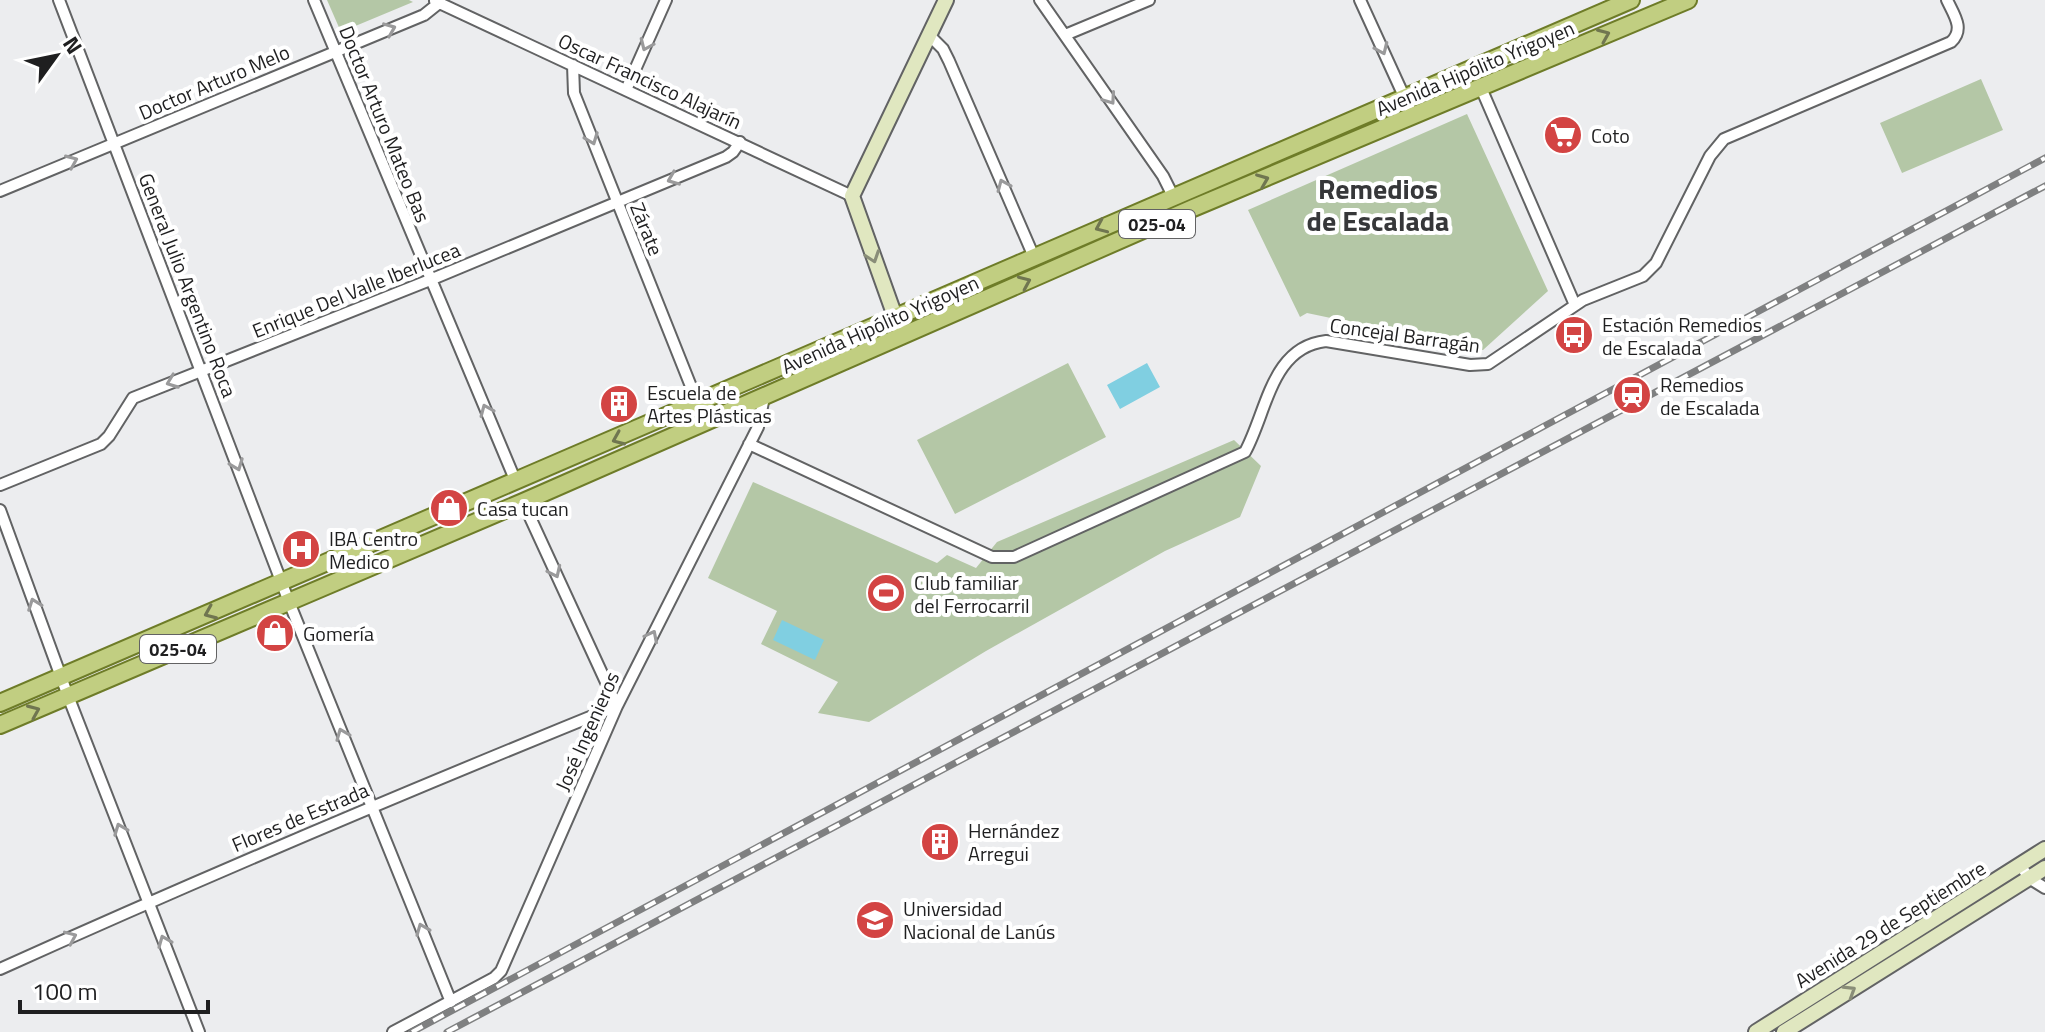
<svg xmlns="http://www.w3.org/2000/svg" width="2045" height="1032" font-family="'Titillium Web',sans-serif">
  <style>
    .green { fill: #b4c7a6 }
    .water { fill: #80cfe1 }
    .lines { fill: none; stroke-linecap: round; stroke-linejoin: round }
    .street-casing { stroke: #626364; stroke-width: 14 }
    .secondary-casing { stroke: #626364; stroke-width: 18 }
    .primary-casing { stroke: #6e7c28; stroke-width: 20 }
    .street { stroke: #fff; stroke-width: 10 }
    .secondary { stroke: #e0e7c0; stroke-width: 14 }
    .primary { stroke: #c1ce81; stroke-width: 16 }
    .rail-casing { stroke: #7f8081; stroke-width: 7 }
    .rail { stroke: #fff; stroke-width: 4; stroke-dasharray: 12; stroke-linecap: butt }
    .oneway { stroke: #9a9a9b }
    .oneway2 { stroke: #707650 }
    .oneway3 { stroke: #898d78 }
    .labels { text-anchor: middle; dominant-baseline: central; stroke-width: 8; stroke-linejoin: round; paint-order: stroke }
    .shield { fill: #fff; stroke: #626263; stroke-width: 2 }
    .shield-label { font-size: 18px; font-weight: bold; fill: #1f1f20 }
    .street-label { font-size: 20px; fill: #1f1f20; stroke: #fff }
    .poi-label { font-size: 20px; fill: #1f1f20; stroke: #fff; text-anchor: start }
    .district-label { font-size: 28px; font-weight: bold; fill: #363739; stroke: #fff }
  </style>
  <rect width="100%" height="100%" fill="#ecedef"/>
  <path class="green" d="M327,0H409L413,2L341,32Z
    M1981,79L2003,130L1902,173L1880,123Z
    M1467,114L1548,291L1483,350L1307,313L1300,317L1248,210Z
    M1068,363L1106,437L955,514L917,440Z
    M1234,440L1261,466L1240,517L1165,551L986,651L869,722L818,713L838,682L761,644L777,611L708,578L753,482L937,563L947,555L976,568L997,542Z"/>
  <path class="water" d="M1147,363L1160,387L1120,409L1107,385Z
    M782,620L824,640L815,660L773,640Z"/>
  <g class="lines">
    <g class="street-casing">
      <path id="street" d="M59,0L289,602L451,1002
        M314,0L516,482
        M1040,0L1163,176L1173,196
        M1360,0L1413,116
        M435,1L852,196
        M929,35L943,49L949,61L1034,257
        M1065,35L1149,0
        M573,65L574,93L698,404
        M1481,88L1575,305
        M626,90L666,0
        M0,191L424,15L439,3
        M749,444L992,557H1014L1245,452C1267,412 1271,347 1326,341L1470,365L1488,364L1583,300L1643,276L1656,263L1710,156L1724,139L1951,42C1965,29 1954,15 1947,0
        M0,485L101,444L109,436L133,398L430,280L726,157L733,152L740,142
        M523,502L617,706
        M0,510L68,696L199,1032
        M2021,866L2029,878L2045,888
        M0,969C204,877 410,790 617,706
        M393,1032L494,978L501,971L617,706L758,427L764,397"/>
    </g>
    <g class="secondary-casing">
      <path id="secondary" d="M902,336L852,196L946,0
        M1756,1032L2045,849
        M1784,1032L2045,868"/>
    </g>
    <g class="primary-casing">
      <path id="primary" d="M0,703L1631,0
        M0,725L523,502L1193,208L1688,0"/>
    </g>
    <use href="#street" class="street"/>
    <use href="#secondary" class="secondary"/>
    <use href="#primary" class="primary"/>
    <g class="rail-casing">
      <path id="rail" d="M412,1032L2045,158
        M447,1032L2045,186"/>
    </g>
    <use href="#rail" class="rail"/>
  </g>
  <defs><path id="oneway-chevron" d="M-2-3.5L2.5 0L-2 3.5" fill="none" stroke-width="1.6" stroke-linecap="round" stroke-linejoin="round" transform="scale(2)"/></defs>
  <g class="oneway">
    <use href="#oneway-chevron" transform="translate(390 29) rotate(-22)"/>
    <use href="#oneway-chevron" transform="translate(646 45) rotate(114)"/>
    <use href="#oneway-chevron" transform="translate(1382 49) rotate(66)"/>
    <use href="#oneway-chevron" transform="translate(1110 99) rotate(55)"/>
    <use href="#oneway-chevron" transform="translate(592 139) rotate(69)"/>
    <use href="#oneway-chevron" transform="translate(72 161) rotate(-23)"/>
    <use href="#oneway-chevron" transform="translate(673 179) rotate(158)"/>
    <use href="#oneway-chevron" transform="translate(1003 185) rotate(-113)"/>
    <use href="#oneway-chevron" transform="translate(172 382) rotate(159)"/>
    <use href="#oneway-chevron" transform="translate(486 410) rotate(-113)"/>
    <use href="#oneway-chevron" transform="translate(237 465) rotate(69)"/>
    <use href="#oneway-chevron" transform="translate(555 572) rotate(65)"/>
    <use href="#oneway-chevron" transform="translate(34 604) rotate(-110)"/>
    <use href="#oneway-chevron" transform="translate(652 636) rotate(-63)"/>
    <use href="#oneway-chevron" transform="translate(342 734) rotate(-112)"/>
    <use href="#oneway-chevron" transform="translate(120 829) rotate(-111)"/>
    <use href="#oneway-chevron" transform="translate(422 929) rotate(-112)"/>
    <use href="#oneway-chevron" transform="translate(71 937) rotate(-24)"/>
    <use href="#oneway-chevron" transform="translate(164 941) rotate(-112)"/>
  </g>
  <g class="oneway2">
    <use href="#oneway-chevron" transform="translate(1604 35) rotate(-23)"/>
    <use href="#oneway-chevron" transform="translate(1263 180) rotate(-22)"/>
    <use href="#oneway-chevron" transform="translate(1101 227) rotate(156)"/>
    <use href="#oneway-chevron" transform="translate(1025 282) rotate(-24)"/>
    <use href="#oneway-chevron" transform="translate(618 439) rotate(157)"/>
    <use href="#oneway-chevron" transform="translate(210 613) rotate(157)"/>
    <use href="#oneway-chevron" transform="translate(34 711) rotate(-23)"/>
  </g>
  <g class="oneway3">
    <use href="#oneway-chevron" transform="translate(873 257) rotate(71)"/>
    <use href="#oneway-chevron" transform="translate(1850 991) rotate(-32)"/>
  </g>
  <defs>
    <g id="supermarket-disc" transform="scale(2)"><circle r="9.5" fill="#d34443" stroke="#fff"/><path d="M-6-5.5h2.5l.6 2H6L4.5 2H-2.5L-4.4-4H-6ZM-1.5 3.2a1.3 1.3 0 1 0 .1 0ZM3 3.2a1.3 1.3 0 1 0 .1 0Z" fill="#fff"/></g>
    <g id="bus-disc" transform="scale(2)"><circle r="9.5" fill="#d34443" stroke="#fff"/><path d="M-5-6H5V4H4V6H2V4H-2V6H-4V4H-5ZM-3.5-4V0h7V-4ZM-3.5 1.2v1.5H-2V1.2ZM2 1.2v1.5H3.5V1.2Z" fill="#fff"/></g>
    <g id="station-disc" transform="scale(2)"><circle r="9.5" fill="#d34443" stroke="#fff"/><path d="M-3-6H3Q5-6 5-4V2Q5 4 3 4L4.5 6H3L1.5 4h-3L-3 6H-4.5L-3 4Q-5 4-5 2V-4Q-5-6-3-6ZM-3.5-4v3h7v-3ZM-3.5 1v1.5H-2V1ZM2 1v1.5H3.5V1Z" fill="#fff"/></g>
    <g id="building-disc" transform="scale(2)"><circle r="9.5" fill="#d34443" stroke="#fff"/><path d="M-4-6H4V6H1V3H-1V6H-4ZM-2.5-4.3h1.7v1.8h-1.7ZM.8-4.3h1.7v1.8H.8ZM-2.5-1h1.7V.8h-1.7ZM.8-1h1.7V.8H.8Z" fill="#fff"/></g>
    <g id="shop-disc" transform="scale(2)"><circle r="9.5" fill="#d34443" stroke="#fff"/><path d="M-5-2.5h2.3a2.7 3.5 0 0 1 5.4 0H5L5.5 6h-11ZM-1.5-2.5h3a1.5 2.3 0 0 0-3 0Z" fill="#fff"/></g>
    <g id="hospital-disc" transform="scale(2)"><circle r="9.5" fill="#d34443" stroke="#fff"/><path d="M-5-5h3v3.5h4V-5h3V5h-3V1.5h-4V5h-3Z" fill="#fff"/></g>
    <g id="stadium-disc" transform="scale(2)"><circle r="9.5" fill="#d34443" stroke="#fff"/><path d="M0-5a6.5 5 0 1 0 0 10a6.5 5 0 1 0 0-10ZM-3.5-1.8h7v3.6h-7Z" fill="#fff"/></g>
    <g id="university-disc" transform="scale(2)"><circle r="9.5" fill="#d34443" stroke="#fff"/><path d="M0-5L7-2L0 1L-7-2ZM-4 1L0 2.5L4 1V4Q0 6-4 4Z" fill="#fff"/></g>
  </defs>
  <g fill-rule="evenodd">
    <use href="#supermarket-disc" x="1563" y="135"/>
    <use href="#bus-disc" x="1574" y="335"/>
    <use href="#station-disc" x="1632" y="395"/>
    <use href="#building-disc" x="619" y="404"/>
    <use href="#shop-disc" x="449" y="508"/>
    <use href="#hospital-disc" x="301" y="549"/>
    <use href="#stadium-disc" x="886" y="593"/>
    <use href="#shop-disc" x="275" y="633"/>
    <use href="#building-disc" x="940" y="842"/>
    <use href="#university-disc" x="875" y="920"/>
  </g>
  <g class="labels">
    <g class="shield">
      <rect x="1119" y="210" width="76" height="28" rx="6"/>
      <rect x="140" y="635" width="76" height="28" rx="6"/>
    </g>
    <g class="shield-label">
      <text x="1157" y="224">025-04</text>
      <text x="178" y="649">025-04</text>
    </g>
    <g class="street-label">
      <text transform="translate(1475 68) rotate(-23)">Avenida Hipólito Yrigoyen</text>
      <text transform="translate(650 81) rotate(25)">Oscar Francisco Alajarín</text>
      <text transform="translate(214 82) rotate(-23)">Doctor Arturo Melo</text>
      <text transform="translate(385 124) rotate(68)">Doctor Arturo Mateo Bas</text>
      <text transform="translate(647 229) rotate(68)">Zárate</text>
      <text transform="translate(188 285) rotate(69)">General Julio Argentino Roca</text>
      <text transform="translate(356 290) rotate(-22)">Enrique Del Valle Iberlucea</text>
      <text transform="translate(880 324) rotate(-24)">Avenida Hipólito Yrigoyen</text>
      <text transform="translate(1405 335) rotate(8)">Concejal Barragán</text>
      <text transform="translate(587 731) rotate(-66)">José Ingenieros</text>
      <text transform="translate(300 817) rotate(-23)">Flores de Estrada</text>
      <text transform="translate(1890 924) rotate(-32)">Avenida 29 de Septiembre</text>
    </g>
    <g class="poi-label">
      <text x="1591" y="135">Coto</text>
      <text x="1602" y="324">Estación Remedios<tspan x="1602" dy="23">de Escalada</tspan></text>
      <text x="1660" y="384">Remedios<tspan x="1660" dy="23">de Escalada</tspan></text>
      <text x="647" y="392">Escuela de<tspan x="647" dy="23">Artes Plásticas</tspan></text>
      <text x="477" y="508">Casa tucan</text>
      <text x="329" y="538">IBA Centro<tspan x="329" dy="23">Medico</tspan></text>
      <text x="914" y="582">Club familiar<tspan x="914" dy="23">del Ferrocarril</tspan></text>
      <text x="303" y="633">Gomería</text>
      <text x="968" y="830">Hernández<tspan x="968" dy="23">Arregui</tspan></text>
      <text x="903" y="908">Universidad<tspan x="903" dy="23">Nacional de Lanús</tspan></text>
    </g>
    <g class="district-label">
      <text x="1378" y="188">Remedios<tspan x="1378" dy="32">de Escalada</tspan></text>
    </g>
  </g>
  <g transform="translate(56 56) rotate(57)" stroke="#ffffff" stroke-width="6" paint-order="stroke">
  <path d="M0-6L14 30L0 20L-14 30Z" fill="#1f1f20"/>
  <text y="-12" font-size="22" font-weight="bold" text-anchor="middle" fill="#1f1f20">N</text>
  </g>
  <path d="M20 1000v12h188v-12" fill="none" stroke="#1f1f20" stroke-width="4"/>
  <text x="32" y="1000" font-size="24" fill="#1f1f20" stroke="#ffffff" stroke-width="6" paint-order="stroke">100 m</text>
</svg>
